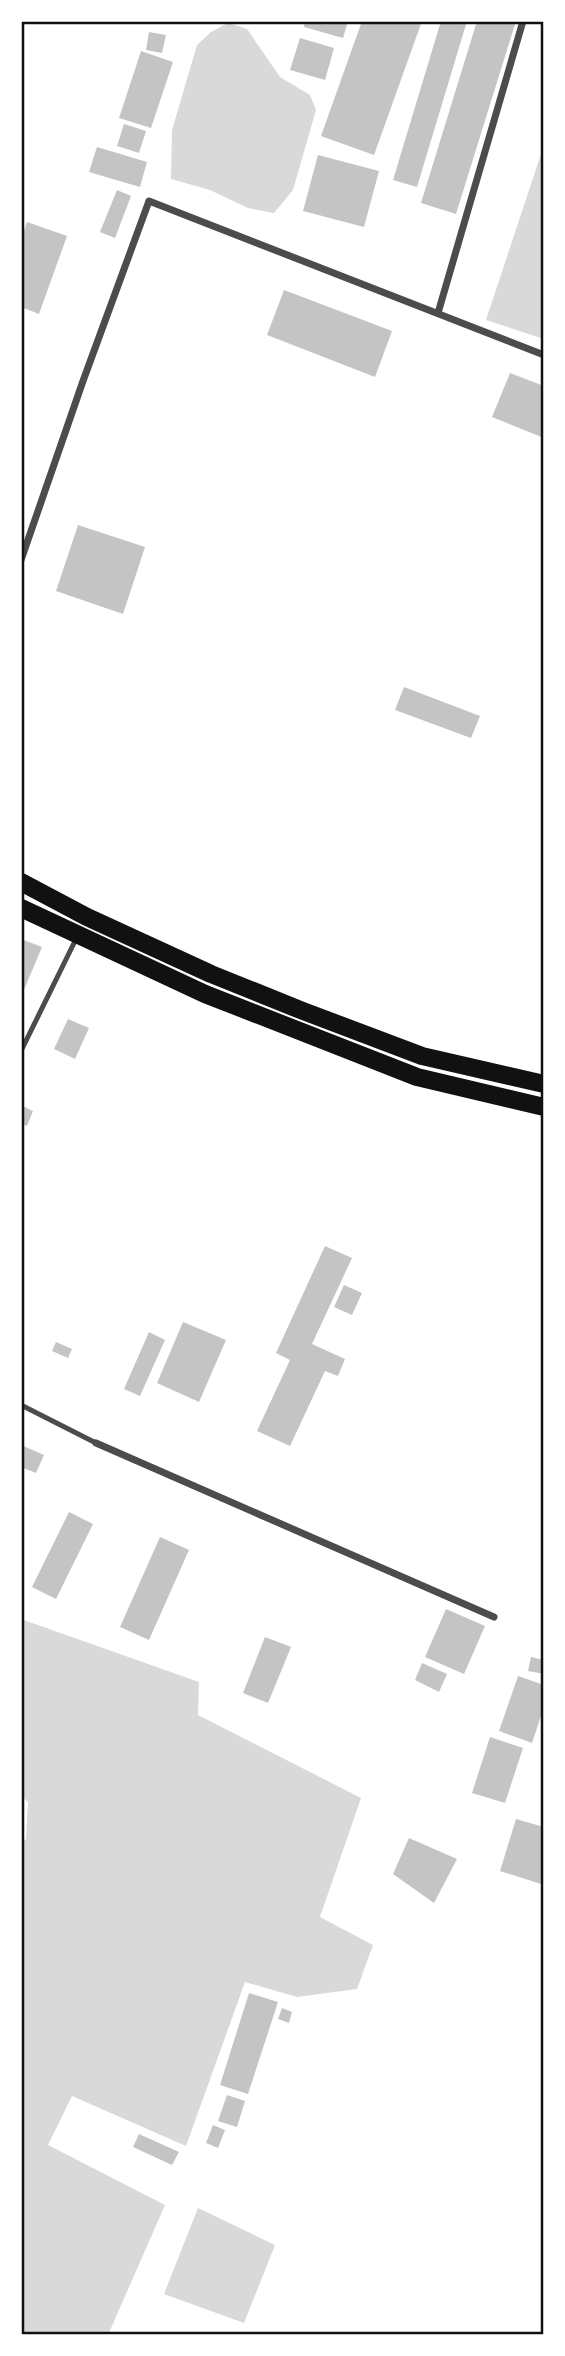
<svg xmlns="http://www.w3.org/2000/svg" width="565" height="2356" font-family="'Times New Roman',serif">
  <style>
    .water { fill: #d9d9d9 }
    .building { fill: #c4c4c4 }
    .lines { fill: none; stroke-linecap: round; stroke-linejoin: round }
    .service { stroke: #4c4c4c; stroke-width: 5 }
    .minor { stroke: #4c4c4c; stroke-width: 7 }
    .primary { stroke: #111; stroke-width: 18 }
    .neatline { fill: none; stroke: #111; stroke-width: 2.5 }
  </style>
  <rect width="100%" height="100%" fill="#fff"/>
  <path class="water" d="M228,23L247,29L280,77L310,95L316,110L293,190L274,213L248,208L210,190L171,179L172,130L197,45L211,32Z
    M544,145V339L486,320Z
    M21,1619L199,1682L198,1715L361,1798L320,1917L373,1945L357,1989L297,1997L245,1982L186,2146L72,2096L48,2145L165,2205L108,2335H21V1843L26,1839L28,1802L21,1796Z
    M198,2208L275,2245L244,2323L164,2294Z"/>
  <path class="building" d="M305,21H348L343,38L304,27Z
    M362,21H422L374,155L321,136Z
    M441,21H467L417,187L393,180Z
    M477,21H516L456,214L421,203Z
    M149,32L166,35L162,53L146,50Z
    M300,38L334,48L325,80L290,70Z
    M141,51L173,62L151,128L119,118Z
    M124,124L146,131L139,153L117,146Z
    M97,147L147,162L140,187L89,172Z
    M318,155L379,171L364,227L303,211Z
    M117,190L131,196L115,238L100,232Z
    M27,222L67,236L39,314L21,307V240Z
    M284,290L392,331L375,377L267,335Z
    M510,373L544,386V438L492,417Z
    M78,525L145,547L123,614L56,591Z
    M404,687L480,716L471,738L395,710Z
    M21,939L42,947L21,997Z
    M68,1019L89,1028L75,1059L54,1049Z
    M21,1105L33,1111L27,1126L21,1123Z
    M325,1246L352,1258L312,1344L345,1359L338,1376L325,1371L290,1446L257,1431L290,1360L276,1353Z
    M344,1285L362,1293L352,1315L334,1307Z
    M183,1322L226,1340L199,1402L157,1383Z
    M149,1332L165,1340L140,1396L124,1389Z
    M56,1342L72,1349L68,1358L52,1351Z
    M21,1445L44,1455L36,1473L21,1467Z
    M69,1512L93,1524L56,1599L32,1587Z
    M160,1537L189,1550L149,1640L120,1627Z
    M446,1609L485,1626L464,1674L425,1657Z
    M265,1637L291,1647L268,1703L243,1693Z
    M531,1657L544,1660V1674L528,1671Z
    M422,1663L447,1674L439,1692L415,1680Z
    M518,1676L544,1685V1707L532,1743L499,1731Z
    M490,1737L523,1748L505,1803L472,1793Z
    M516,1819L544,1827V1885L500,1871Z
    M409,1838L457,1859L434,1903L393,1874Z
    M249,1993L278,2002L248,2094L220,2085Z
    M282,2008L292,2012L289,2023L278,2019Z
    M227,2095L245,2101L237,2127L218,2121Z
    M213,2125L225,2130L218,2148L206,2143Z
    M139,2134L179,2152L172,2165L133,2147Z"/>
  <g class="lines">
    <path class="service" d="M21,1051L77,937
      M21,1405L96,1443"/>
    <path class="minor" d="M438,313L523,21
      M21,560L83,381L149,201L544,355
      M96,1443L494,1617"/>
    <path class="primary" d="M21,882L87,917L211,974L303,1011L422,1056L544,1084
      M21,908L205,994L417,1077L544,1107"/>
  </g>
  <rect width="565" height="2356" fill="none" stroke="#ffffff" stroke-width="46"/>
  <rect x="23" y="23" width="519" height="2310" class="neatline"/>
</svg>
